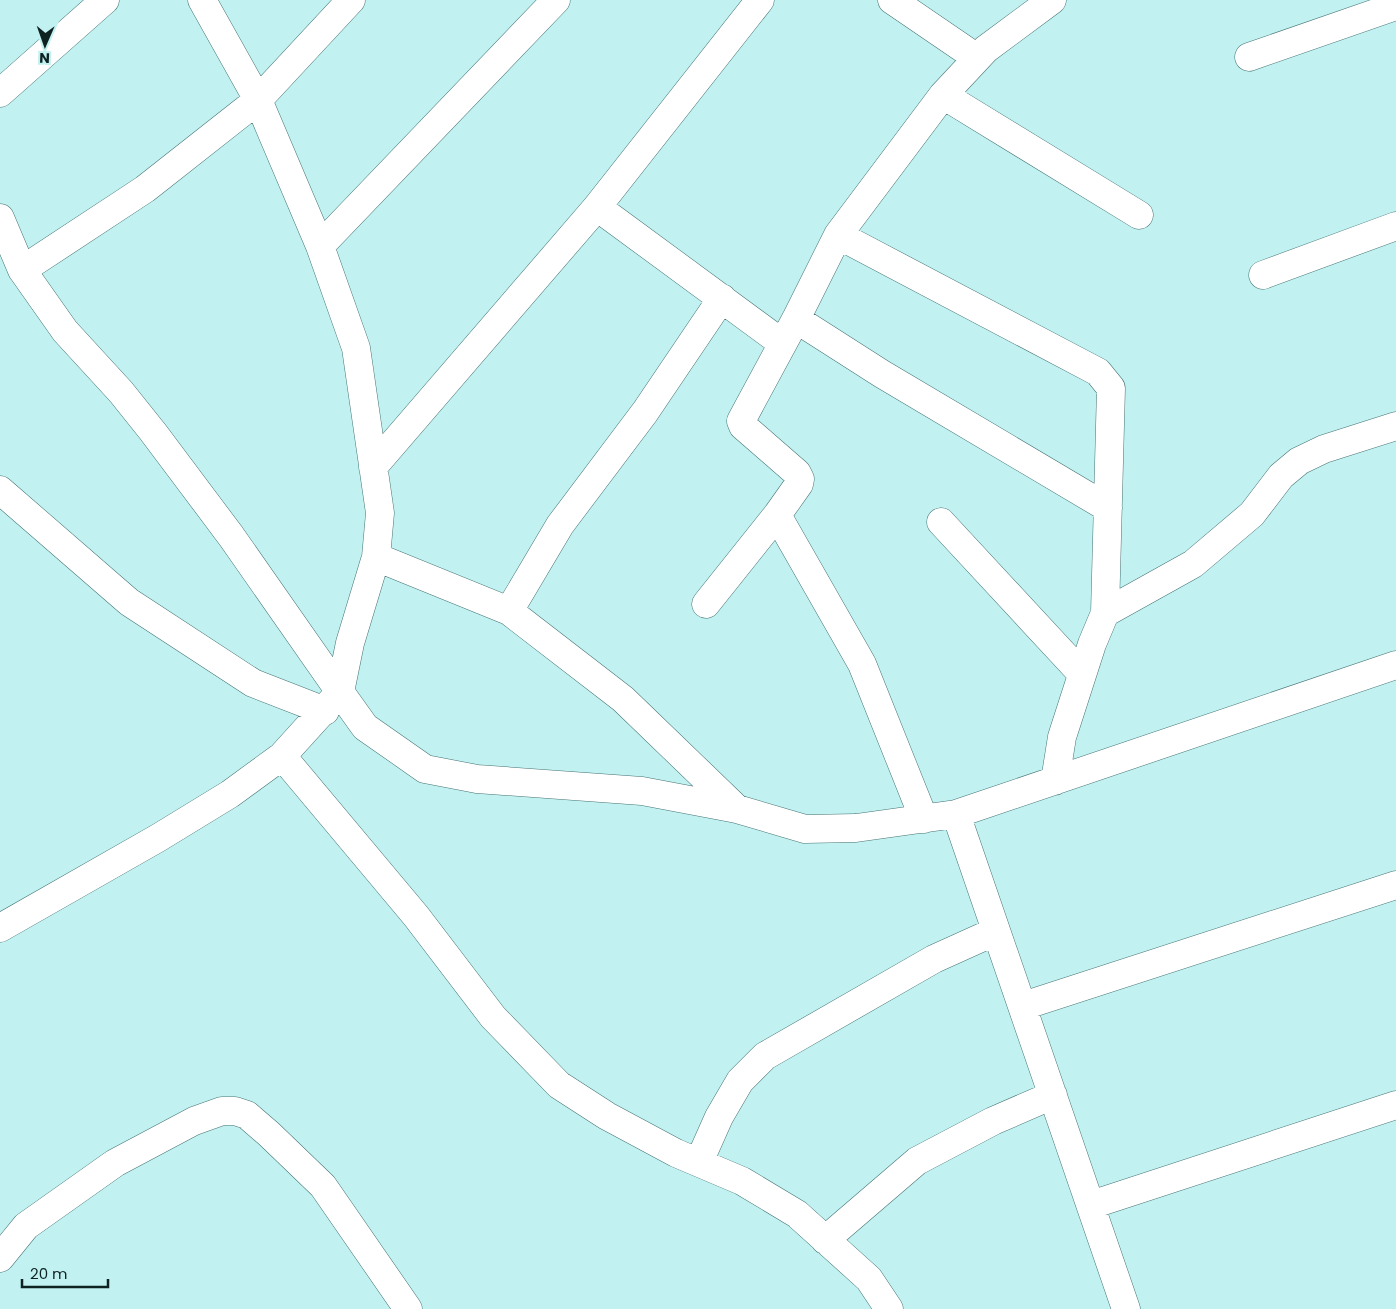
<svg xmlns="http://www.w3.org/2000/svg" width="1396" height="1309" font-family="Poppins,sans-serif">
  <style>
    .lines { fill: none; stroke-linecap: round; stroke-linejoin: round }
    .minor-casing { stroke: #477474; stroke-width: 29 }
    .minor { stroke: #fff; stroke-width: 28 }
  </style>
  <rect width="100%" height="100%" fill="#c1f1f1"/>
  <g class="lines">
    <g class="minor-casing">
      <path id="minor" d="M202,0L258,100L320,246L356,348L380,513L376,557L350,643L340,692L365,727L425,769L477,779L642,791L737,809L805,829L856,828L956,814L1396,665
        M892,0L977,58
        M1249,57L1396,6
        M0,93L105,0
        M943,95L1139,215
        M597,207L782,343
        M0,218L22,270L65,331L121,392L153,432L231,536L340,692L282,756L230,794L158,838L0,928
        M838,235L1098,372L1111,388L1105,613
        M320,246L556,0
        M22,270L145,189L258,100L351,0
        M1263,275L1396,226
        M796,319L882,374L1108,508
        M373,467L597,207L760,0
        M0,490L129,602L253,683L325,711
        M777,515L862,664L924,819
        M941,522L1082,674
        M376,557L509,611L623,699L737,809
        M706,604L777,515L799,484L800,479L797,473L743,426L741,421L796,319L838,235L943,95L986,49L1052,0
        M509,611L560,525L645,412L722,298
        M282,756L416,916L493,1017L559,1085L607,1116L676,1153L742,1181L797,1214L869,1279L889,1309
        M1055,781L1062,737L1092,644L1105,613L1193,564L1252,514L1281,476L1299,461L1324,449L1396,426
        M956,814L1126,1309
        M1023,1006L1396,885
        M699,1162L719,1117L740,1081L765,1056L934,959L996,931
        M1091,1205L1396,1105
        M825,1240L917,1161L993,1121L1053,1095
        M0,1258L26,1226L115,1163L194,1121L222,1111H235L247,1115L269,1134L323,1186L408,1309"/>
    </g>
    <use href="#minor" class="minor"/>
  </g>
  <g transform="translate(45 45) rotate(182)" stroke="#c1f1f1" stroke-width="4" paint-order="stroke">
  <path d="M0-4L9 19L0 12L-9 19Z" fill="#0f2222"/>
  <text y="-8" font-size="14" font-weight="bold" text-anchor="middle" fill="#0f2222">N</text>
  </g>
  <path d="M22 1279v8h86v-8" fill="none" stroke="#0f2222" stroke-width="2.5"/>
  <text x="30" y="1279" font-size="15" fill="#0f2222" stroke="#c1f1f1" stroke-width="4" paint-order="stroke">20 m</text>
</svg>
